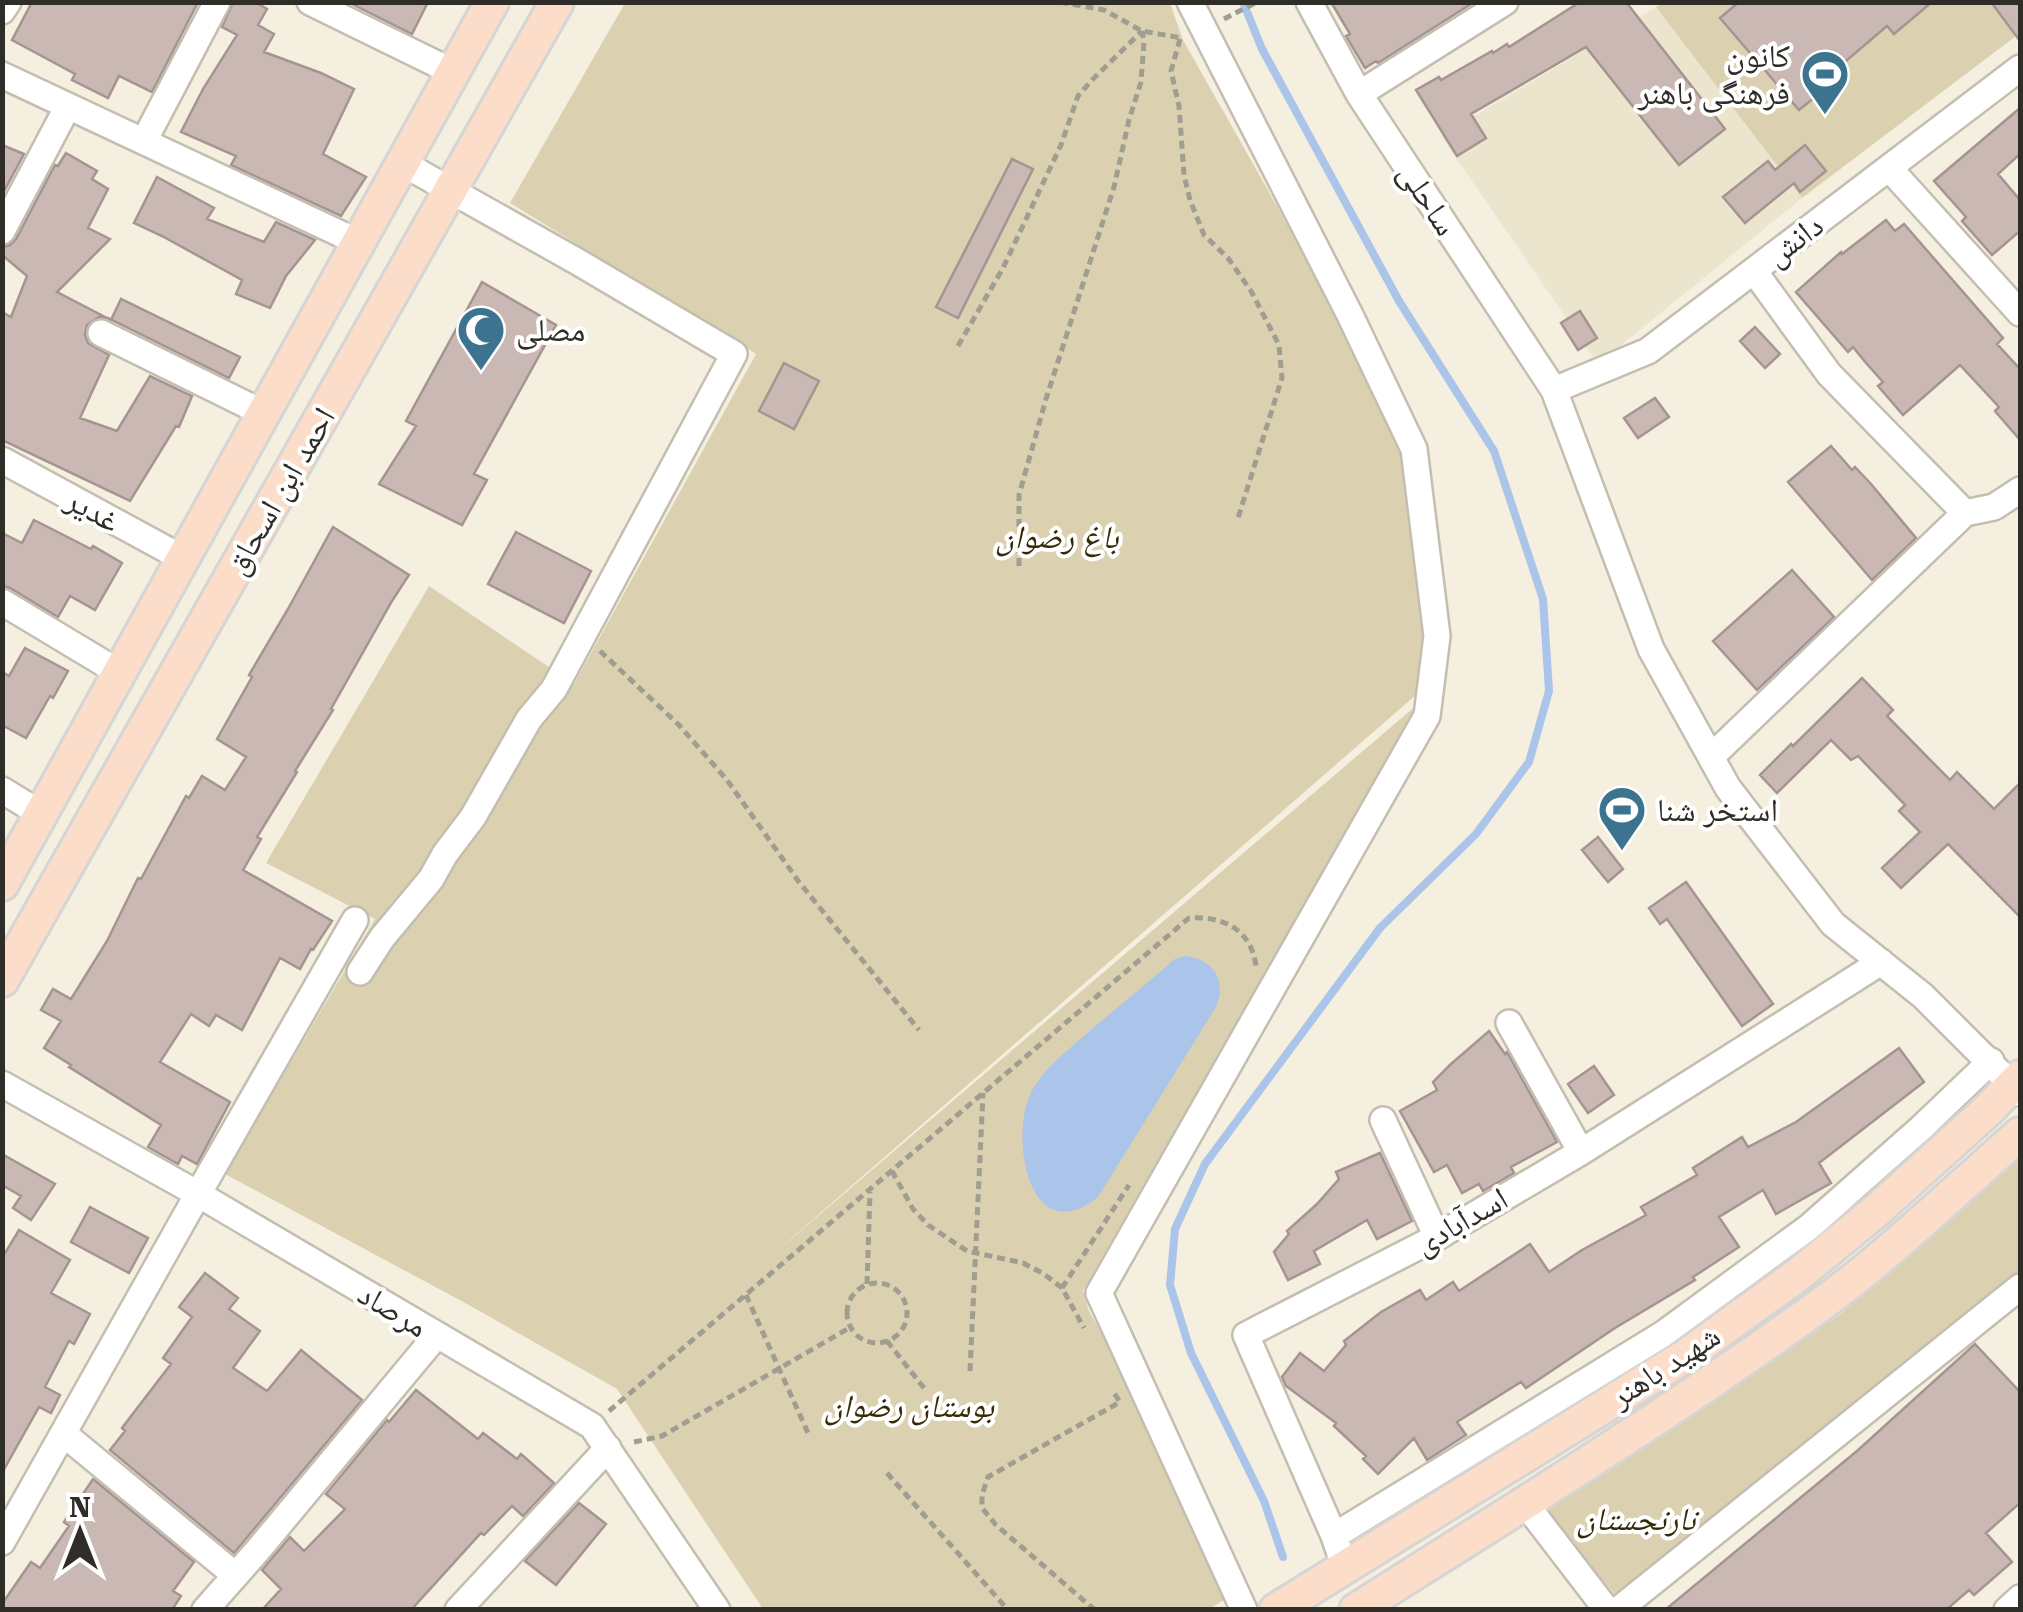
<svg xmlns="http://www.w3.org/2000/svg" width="2023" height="1612" font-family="'Roboto Serif','Noto Naskh Arabic',serif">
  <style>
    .built { fill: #ece5ce }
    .green { fill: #dbd1b1 }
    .water { fill: #aac4ea }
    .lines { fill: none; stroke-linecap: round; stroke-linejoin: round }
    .stream { stroke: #aac4ea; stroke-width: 8 }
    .building { fill: #cab8b4; stroke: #a59490; stroke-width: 2.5 }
    .minor-casing { stroke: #c3beaf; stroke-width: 30 }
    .major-casing { stroke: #d5d5d4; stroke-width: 38 }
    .path { stroke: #a09d91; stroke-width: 5; stroke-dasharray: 8 5; stroke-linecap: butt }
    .minor { stroke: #fff; stroke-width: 25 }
    .major { stroke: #fcddca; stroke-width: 32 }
    .labels { text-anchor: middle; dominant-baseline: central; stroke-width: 8; stroke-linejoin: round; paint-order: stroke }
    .poi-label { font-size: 32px; fill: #2f2d27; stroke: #fff; text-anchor: start }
    .street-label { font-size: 32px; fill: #2f2d27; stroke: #fff }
    .park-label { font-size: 32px; font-style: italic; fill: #352a05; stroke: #fff }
  </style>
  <rect width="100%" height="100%" fill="#f4efdf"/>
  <path class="built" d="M1656,7L1768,151L1802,198L1598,364L1441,136Z"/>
  <path class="green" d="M1664,2L2014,3L2020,10V33L1802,198L1656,7Z
    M625,3H1170L1183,40L1414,449L1432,681L764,1262L1418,704L1083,1291L1089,1311L1203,1515L1225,1599L1208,1610L763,1609L617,1389L467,1304L225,1174L375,919L266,863L429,586L574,684L756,354L510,203Z
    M2020,1150V1287L1624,1605L1541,1507L1705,1406L1842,1313Z"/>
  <path class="water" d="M1185,956C1214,959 1227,981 1216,1007L1098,1197C1027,1254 1007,1130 1034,1087C1049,1063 1072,1047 1093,1028C1121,1005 1148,982 1175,959Z"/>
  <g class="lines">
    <path class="stream" d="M1243,2L1262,49L1399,301L1494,451L1543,599L1549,691L1529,762L1476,834L1380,928L1205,1164L1175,1229L1170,1285L1191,1353L1264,1501L1283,1557"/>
  </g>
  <path class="building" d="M32,2H198L152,92L119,76L108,98L72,80L75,74L12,40Z
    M233,2H255L267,9L258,25L274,34L264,52L321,73L354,89L323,154L366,177L341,216L231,165L236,156L181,132L203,89L237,35L222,27Z
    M348,2H428L412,34Z
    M1331,2H1474L1378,63L1376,61L1365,68L1346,36L1350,34Z
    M1580,2H1626L1725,129L1679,165L1586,47L1471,114L1486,138L1457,156L1416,90L1439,77L1441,80L1492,51L1493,53L1507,44L1509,47Z
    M1739,2H1932L1894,34L1887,26L1820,83L1825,89L1799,110L1720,18Z
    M1991,2H2020V41Z
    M2020,108V154L1998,174L2020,200V231L1992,255L1962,221L1966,217L1934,181Z
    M2,145L24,154L2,195Z
    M1805,145L1826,171L1800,192L1794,183L1745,223L1723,197L1768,161L1775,170Z
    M66,153L97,171L92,179L108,189L88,228L110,239L57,292L111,320L121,299L240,357L229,378L108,318L99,317L87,325L85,335L88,343L109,355L80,418L117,431L150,376L192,396L179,427L176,426L130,501L2,440V312L11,317L27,276L2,255V247L10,245L16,239L55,165L58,166Z
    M1012,159L1033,169L958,318L936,307Z
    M157,177L214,208L207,219L264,242L276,222L315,240L286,276L270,308L236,294L242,280L162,236L134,223Z
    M1886,220L1895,231L1904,224L2003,338L1997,344L2020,369V440L1995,411L1999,407L1960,365L1903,415L1878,386L1883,382L1866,363L1853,347L1848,352L1796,292L1841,252L1842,254Z
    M482,282L556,325L474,474L487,480L462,525L379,484L416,426L406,421Z
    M1580,311L1597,338L1578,350L1561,323Z
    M1755,327L1780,354L1765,368L1740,341Z
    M784,363L819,381L794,429L759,411Z
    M1655,398L1669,417L1638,438L1624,418Z
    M1831,446L1852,470L1855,467L1871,484L1916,538L1872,580L1788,482Z
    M34,520L91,549L93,546L122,563L95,610L70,596L58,617L10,588L2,586V533L22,543Z
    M333,527L409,575L392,601L331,709L333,710L295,771L297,772L257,837L261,839L243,870L332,921L313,950L311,949L300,969L280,958L242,1030L216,1015L209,1026L191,1014L160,1062L230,1102L197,1164L182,1156L178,1164L148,1147L161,1125L69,1067L71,1065L44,1048L61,1021L41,1010L53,989L71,999L107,941L138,878L141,879L186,796L189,798L202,776L225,790L246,757L217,739L252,677L249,675L288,609Z
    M516,532L591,571L564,623L488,584Z
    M1792,570L1834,617L1757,690L1713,641Z
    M25,648L68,671L53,698L50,696L26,738L2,725V672L9,676Z
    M1862,678L1893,710L1887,716L1950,780L1957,772L1994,809L2020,783V917L1948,844L1901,888L1882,868L1920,832L1899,811L1905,805L1858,756L1851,760L1831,740L1777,793L1760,775L1791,744L1793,746Z
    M1598,837L1623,869L1608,882L1582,850Z
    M1686,882L1773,1004L1742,1026L1667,919L1660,924L1649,908Z
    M1489,1031L1505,1054L1507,1052L1557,1142L1511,1167L1514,1173L1488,1188L1483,1191L1479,1184L1462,1193L1447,1165L1434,1172L1400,1111L1437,1090L1433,1082L1451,1064Z
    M1899,1048L1924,1082L1819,1163L1831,1183L1776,1214L1763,1190L1719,1217L1739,1247L1693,1277L1695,1280L1615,1328L1526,1388L1521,1382L1457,1422L1466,1435L1427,1460L1414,1438L1378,1474L1363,1459L1366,1456L1334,1426L1336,1423L1286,1386L1282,1377L1300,1353L1324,1371L1346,1345L1344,1341L1381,1312L1420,1290L1426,1300L1453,1282L1459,1291L1530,1244L1549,1272L1582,1250L1646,1215L1641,1207L1697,1175L1693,1168L1742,1137L1748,1147L1796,1122Z
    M1594,1066L1614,1095L1588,1113L1568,1084Z
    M1380,1153L1412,1221L1377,1239L1367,1220L1314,1251L1320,1264L1288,1280L1274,1252L1289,1234L1287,1231L1317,1204L1339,1179L1336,1172Z
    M2,1154L55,1184L31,1220L13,1208L21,1196L2,1185Z
    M90,1207L148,1238L129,1273L71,1242Z
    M19,1230L70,1260L51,1293L90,1314L74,1344L69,1341L45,1387L60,1395L51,1413L39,1407L2,1473V1258Z
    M205,1273L238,1298L229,1309L260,1331L233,1368L267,1391L301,1350L362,1400L234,1553L110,1450L125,1431L122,1428L171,1364L163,1358L192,1317L179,1307Z
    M1975,1344L2020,1392V1503L1986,1533L2012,1562L1974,1595L1969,1590L1946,1610H1665L1857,1451Z
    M416,1390L478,1439L483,1433L517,1459L521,1454L554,1483L523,1516L512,1506L484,1535L481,1533L411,1610H262L281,1589L262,1570L290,1537L304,1551L345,1509L326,1494L387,1420L389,1422Z
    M93,1479L194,1562L173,1591L181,1596L172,1610H2V1604L31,1562L40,1568L69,1526L64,1522Z
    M579,1503L606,1524L556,1585L525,1561Z"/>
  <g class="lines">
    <g class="minor-casing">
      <path id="minor" d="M310,2L455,73
        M1190,2L1349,313L1414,449L1437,636L1427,716L1099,1293L1244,1610
        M1309,2L1359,94L1554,390L1651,649L1728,788L1833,924L1923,996L2020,1093
        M2,11L8,2
        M2,75L360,243
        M1359,94L1505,2
        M144,141L217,2
        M1889,168L2020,313
        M2,231L68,106
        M1754,271L1829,374L1965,513
        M101,333L265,414
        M1554,390L1648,351L2020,68
        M2,460L184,559
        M2,602L120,673
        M1711,757L1965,513L1994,507L2020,490
        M2,790L41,814
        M360,972L382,938L431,879L445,854L473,817L529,719L554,689L734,354L578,262L404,164
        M1509,1023L1581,1152
        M2,1084L198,1194L592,1426L717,1610
        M1383,1120L1437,1237
        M64,1434L235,1575
        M1524,1502L1607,1610
        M1334,1536L1663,1334L1809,1227L1921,1128L1991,1061
        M2,1542L198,1194L355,920
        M1344,1565L1334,1536L1246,1335L1437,1237L1581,1152L1881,962
        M205,1610L258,1550L436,1336
        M458,1610L608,1448
        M1618,1610L2020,1287
        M2007,1610L2020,1598"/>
    </g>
    <g class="major-casing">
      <path id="major" d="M2,884L492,2
        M2,980L557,2
        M1276,1610L1687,1355L1799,1274L1876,1211L1988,1110L2020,1077
        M1356,1610C1512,1511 1670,1414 1819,1306C1890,1254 1954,1192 2020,1134"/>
    </g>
    <path class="path" d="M1060,2L1104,10L1142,31L1182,38
      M1224,19L1257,2
      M1180,39L1171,71L1179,106L1184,175L1190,200L1204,235L1228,258L1251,291L1279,345L1282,378L1238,518
      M958,346L1003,268L1061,145L1078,96L1092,80L1142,31
      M1019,566V495L1046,399L1114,187L1129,120L1141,82L1144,41L1142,31
      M600,651L679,725L727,780L799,882L919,1030
      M892,1171L913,1209L928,1225L967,1251L1023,1263L1044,1274L1062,1288L1084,1328
      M847 1313a30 30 0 1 1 60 0a30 30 0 1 1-60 0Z
      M867,1284L870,1192
      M1062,1288L1129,1185
      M746,1295L808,1433
      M887,1341L924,1388
      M970,1371L983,1093
      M609,1411L1189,918C1223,916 1251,929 1256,966
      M634,1442L662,1436L851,1327
      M887,1473L1008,1610
      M1095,1610L996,1525L982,1508V1495L988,1477L1120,1402L1114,1393"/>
    <use href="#minor" class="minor"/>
    <use href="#major" class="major"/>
  </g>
  <defs>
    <g id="stadium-pin" transform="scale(2.5)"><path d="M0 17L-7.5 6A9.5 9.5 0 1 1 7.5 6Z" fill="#3c738e" stroke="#fff"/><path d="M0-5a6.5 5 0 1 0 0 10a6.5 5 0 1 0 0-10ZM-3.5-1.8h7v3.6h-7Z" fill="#fff"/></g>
    <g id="mosque-pin" transform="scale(2.5)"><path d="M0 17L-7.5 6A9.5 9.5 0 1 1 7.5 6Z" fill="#3c738e" stroke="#fff"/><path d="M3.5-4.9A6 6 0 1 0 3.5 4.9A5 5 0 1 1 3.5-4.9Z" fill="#fff"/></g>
  </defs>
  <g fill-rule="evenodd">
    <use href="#stadium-pin" x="1825" y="74"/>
    <use href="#mosque-pin" x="481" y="330"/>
    <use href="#stadium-pin" x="1622" y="810"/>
  </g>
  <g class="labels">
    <g class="poi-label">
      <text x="1790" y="56" text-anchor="end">کانون<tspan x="1790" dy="37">فرهنگی باهنر</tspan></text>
      <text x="516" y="330">مصلی</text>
      <text x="1657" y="810">استخر شنا</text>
    </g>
    <g class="street-label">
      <text transform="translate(1428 199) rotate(57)">ساحلی</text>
      <text transform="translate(1794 240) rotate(-37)">دانش</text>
      <text transform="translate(280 491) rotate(-60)">احمد ابن اسحاق</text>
      <text transform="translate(93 510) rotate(29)">غدیر</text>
      <text transform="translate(1461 1221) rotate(-30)">اسدآبادی</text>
      <text transform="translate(393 1310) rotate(31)">مرصاد</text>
      <text transform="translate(1665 1366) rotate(-33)">شهید باهنر</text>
    </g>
    <g class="park-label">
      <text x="1057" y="537">باغ رضوان</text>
      <text x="909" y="1406">بوستان رضوان</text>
      <text x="1636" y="1519">نارنجستان</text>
    </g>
  </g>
  <rect width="2023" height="1612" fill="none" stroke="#2f2d27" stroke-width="10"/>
  <g transform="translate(80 1532)" stroke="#ffffff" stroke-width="8" paint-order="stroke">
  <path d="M0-8L18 38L0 25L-18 38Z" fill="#2f2d27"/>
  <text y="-15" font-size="28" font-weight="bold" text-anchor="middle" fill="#2f2d27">N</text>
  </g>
</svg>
